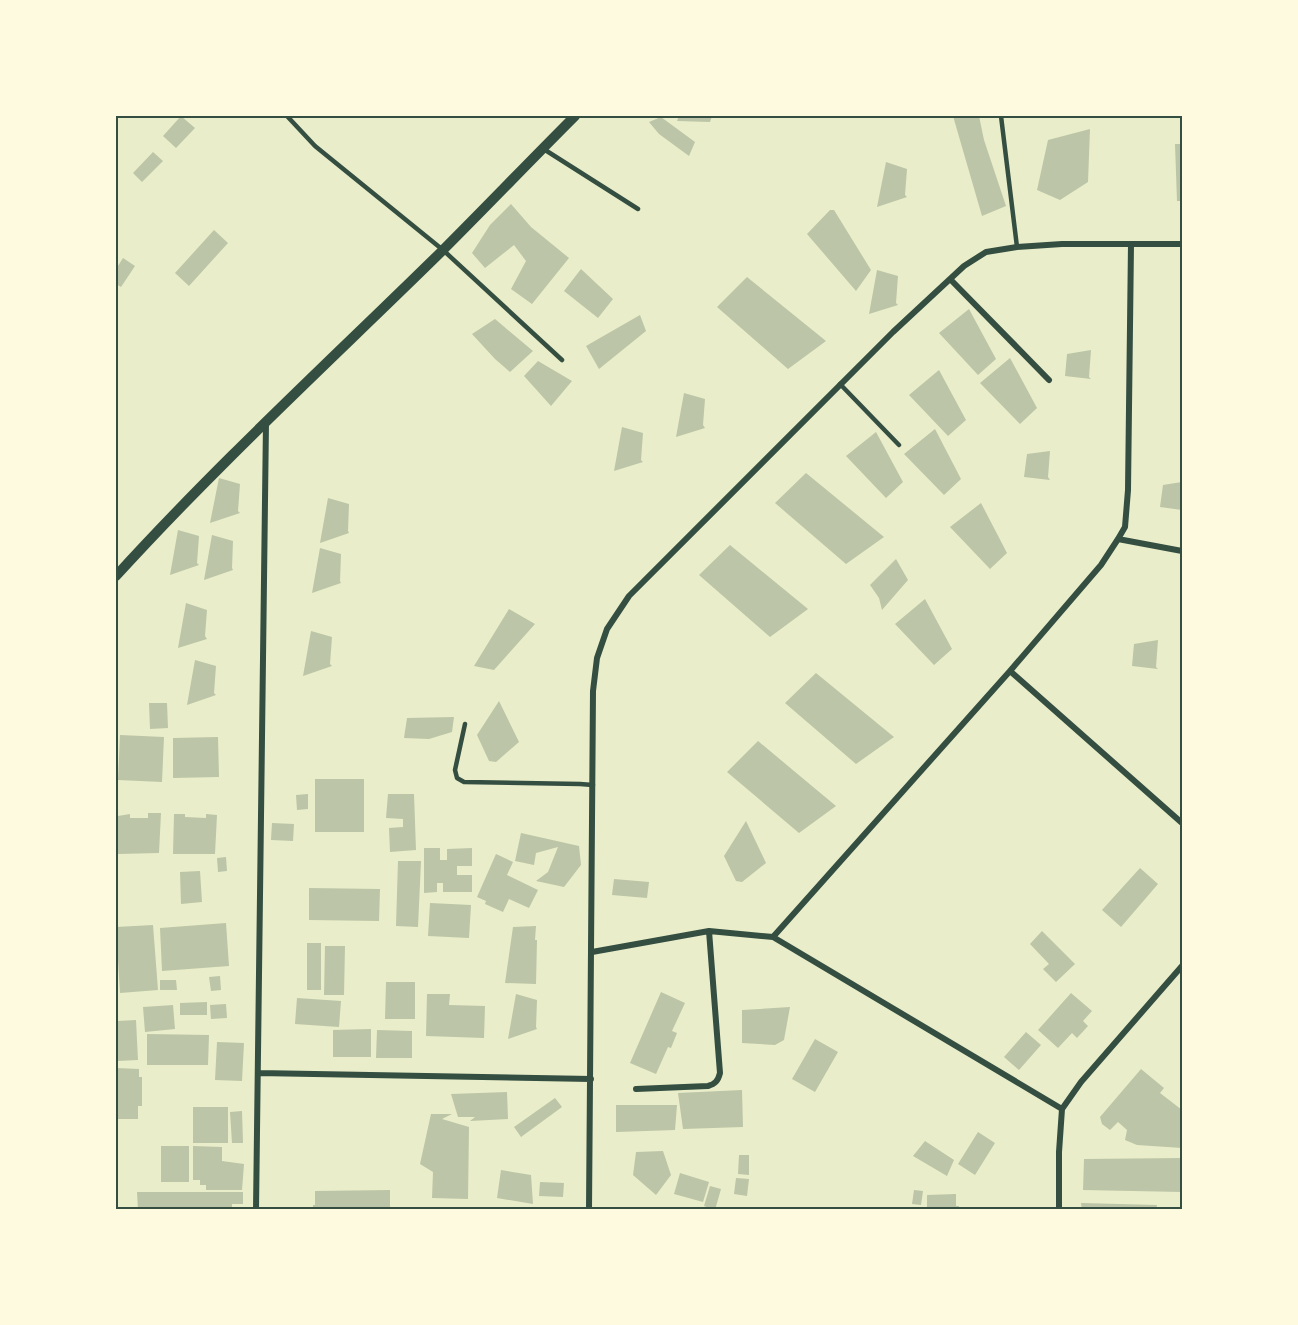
<svg xmlns="http://www.w3.org/2000/svg" width="1298" height="1325" font-family="'Archivo Narrow',sans-serif">
  <style>
    .building { fill: #bcc5a7 }
    .lines { fill: none; stroke-linecap: round; stroke-linejoin: round }
    .service { stroke: #344e41; stroke-width: 4.5 }
    .minor { stroke: #344e41; stroke-width: 6 }
    .tertiary { stroke: #344e41; stroke-width: 10 }
    .neatline { fill: none; stroke: #344e41; stroke-width: 2 }
  </style>
  <rect width="100%" height="100%" fill="#e9edc9"/>
  <path class="building" d="M181,116L195,128L176,148L163,136Z
    M679,116H712L710,122L677,121Z
    M953,116H979L984,140L1006,206L982,216Z
    M661,117L695,142L689,156L659,134L649,122Z
    M1090,129L1088,182L1060,200L1037,190L1048,140Z
    M1175,144H1182V201H1177Z
    M153,152L163,161L142,182L133,173Z
    M886,162L907,169L905,195L907,197L877,207Z
    M511,204L531,227L569,258L532,304L511,289L526,261L514,245L485,268L472,253L490,225Z
    M830,210H834L871,270L856,291L807,234Z
    M214,230L228,243L189,286L175,273Z
    M123,258L135,266L121,287L116,284V269Z
    M581,269L613,299L598,318L564,291Z
    M877,270L898,276L896,303L898,305L869,314Z
    M747,277L826,341L788,369L717,307Z
    M969,309L996,359L978,375L939,333Z
    M640,315L646,331L599,369L586,346Z
    M495,319L533,351L510,372L495,359L472,334Z
    M1091,350L1089,377L1091,379L1065,376L1067,354Z
    M1010,358L1037,408L1020,424L980,383Z
    M538,361L572,381L551,406L524,376Z
    M939,370L966,420L948,436L909,395Z
    M684,393L705,399L703,425L705,428L676,437Z
    M622,427L643,433L641,460L643,462L614,471Z
    M935,429L961,479L944,495L904,454Z
    M876,432L903,482L886,498L846,456Z
    M1050,451L1048,477L1050,480L1024,477L1027,454Z
    M806,473L884,537L846,564L775,503Z
    M219,478L240,484L238,511L240,513L210,523Z
    M1182,482V510L1160,507L1163,485Z
    M328,498L349,504L348,531L349,533L320,543Z
    M981,503L1007,553L990,569L950,527Z
    M178,530L199,536L197,563L199,565L170,575Z
    M212,535L233,541L232,568L233,570L204,580Z
    M730,545L808,609L770,637L699,575Z
    M320,548L341,554L340,581L341,583L312,593Z
    M896,559L908,580L882,610L879,598L870,585Z
    M925,599L952,649L934,665L895,624Z
    M186,603L207,610L205,636L207,639L178,648Z
    M509,609L535,624L494,670L474,666Z
    M311,631L332,637L330,664L332,666L303,676Z
    M1158,640L1156,667L1158,669L1132,666L1134,644Z
    M195,660L216,666L214,693L216,695L187,705Z
    M816,673L894,737L856,764L785,703Z
    M499,701L519,742L496,762L489,761L477,735Z
    M149,703H167L168,728L150,729Z
    M454,717L452,732L429,739L404,738L407,718Z
    M120,735L164,737L162,782L118,780Z
    M218,737L219,777L173,778V738Z
    M758,741L836,806L799,833L727,772Z
    M315,779H364V832H315Z
    M308,794V809L297,810L296,795Z
    M388,794H414L416,850L390,852L389,828L403,827V819L386,818Z
    M148,813H161L159,853L118,854V816L130,814V818H148Z
    M174,814H185V817L206,818V814L217,815L215,854H173Z
    M746,821L766,863L742,882L736,881L724,856Z
    M272,823L294,824L293,841L271,840Z
    M521,833L579,846L581,865L564,887L536,881L548,872L558,847L536,853L534,865L515,861Z
    M424,848H440V860H447V849L472,848V866H457V875H472V892H443V883H437V892L424,893Z
    M496,854L513,862L507,875L538,890L529,908L509,899L503,912L485,904L486,901L477,897Z
    M226,857L227,871L218,872L217,858Z
    M398,861H421L418,927L396,926Z
    M1140,868L1158,884L1121,927L1102,910Z
    M200,871L202,902L181,904L180,872Z
    M614,879L649,882L647,898L612,895Z
    M309,888L380,889L379,921L309,920Z
    M430,903L471,905L469,938L428,936Z
    M226,923L229,966L162,971L160,928Z
    M153,925L158,990L120,993L116,927Z
    M536,926L535,940H537L536,984L505,983L513,927Z
    M1042,931L1075,964L1056,982L1043,969L1049,964L1030,944Z
    M307,943H321V990H307Z
    M325,946H345L344,995H324Z
    M220,976L221,990L211,991L209,977Z
    M160,980H176L177,990H160Z
    M386,982H415V1019H385Z
    M661,992L685,1003L672,1031L677,1033L671,1048L668,1047L656,1074L630,1063Z
    M1071,993L1092,1011L1083,1021L1088,1026L1077,1038L1072,1033L1058,1048L1038,1030Z
    M427,994H450L449,1005L485,1006L484,1038L426,1036Z
    M516,994L537,1000L536,1027L537,1029L508,1039Z
    M297,998L341,1001L339,1027L295,1024Z
    M207,1002V1015H180V1003Z
    M226,1004L227,1018L211,1019L210,1005Z
    M173,1005L175,1029L145,1032L143,1007Z
    M790,1007L784,1040L775,1045L742,1043V1010Z
    M136,1020L138,1060L118,1061V1059L116,1058V1027H117V1021Z
    M371,1029V1057H333V1030Z
    M377,1030L412,1031V1058H376Z
    M1026,1032L1041,1045L1019,1070L1004,1057Z
    M147,1034L209,1035L208,1065H147Z
    M815,1039L838,1052L815,1092L792,1079Z
    M217,1042L244,1043L242,1081L215,1080Z
    M116,1068L139,1069V1077H142V1106H138V1119H116Z
    M1141,1069L1164,1088L1160,1093L1182,1110V1148L1137,1145L1125,1140L1127,1130L1118,1122L1110,1130L1102,1124L1100,1117Z
    M742,1090L743,1127L683,1129L678,1093Z
    M507,1092L508,1119L470,1121L475,1117H458L451,1094Z
    M555,1098L562,1107L521,1137L514,1127Z
    M616,1105H677L675,1130L616,1132Z
    M193,1107H228V1143H193Z
    M242,1111L243,1143H232L230,1112Z
    M431,1114H452L442,1119L469,1127L468,1199L432,1198L433,1172L420,1164Z
    M978,1132L995,1143L975,1175L958,1164Z
    M925,1141L954,1160L947,1176L913,1156Z
    M161,1146H189V1182H161Z
    M193,1146L222,1147V1161L244,1164L242,1190H206V1185H200V1180H193Z
    M663,1151L671,1175L656,1195L633,1175L636,1152Z
    M739,1155H749V1175L738,1174Z
    M1182,1158V1192L1083,1190L1084,1159Z
    M501,1170L531,1175L533,1204L497,1198Z
    M680,1173L709,1182L703,1202L674,1194Z
    M736,1178L749,1179L747,1196L734,1194Z
    M540,1182L564,1183L563,1197L539,1196Z
    M710,1186L721,1189L715,1210L704,1206Z
    M390,1190V1210H313V1205H315V1191Z
    M914,1190L923,1191L921,1205L912,1204Z
    M137,1192H243V1204H232V1210H138Z
    M956,1194V1206H959V1210H927V1195Z
    M1081,1203L1157,1205L1156,1210H1082Z"/>
  <g class="lines">
    <path class="service" d="M287,116L315,146L443,250L562,360
      M1001,116L1017,247
      M542,148L638,209
      M840,384L899,445
      M465,724L455,770L457,778L464,782L580,784L593,785"/>
    <path class="minor" d="M950,279L1049,380
      M1118,539L1182,551
      M1010,671L1182,823
      M773,937L1010,671L1101,565L1118,539L1125,527L1128,490L1131,244
      M592,952L709,931L773,937L1062,1109
      M258,1073L591,1079
      M636,1089L708,1086C715,1084 718,1081 720,1073L709,931
      M256,1210L266,422
      M589,1210L593,691L597,658L607,629L629,596L893,332L964,266L986,252L1017,247L1062,244H1182
      M1059,1210V1152L1062,1109L1081,1082L1182,966"/>
    <path class="tertiary" d="M116,576C219,463 332,359 441,252C486,207 530,161 575,116"/>
  </g>
  <rect width="1298" height="1325" fill="none" stroke="#fefae0" stroke-width="234"/>
  <rect x="117" y="117" width="1064" height="1091" class="neatline"/>
</svg>
